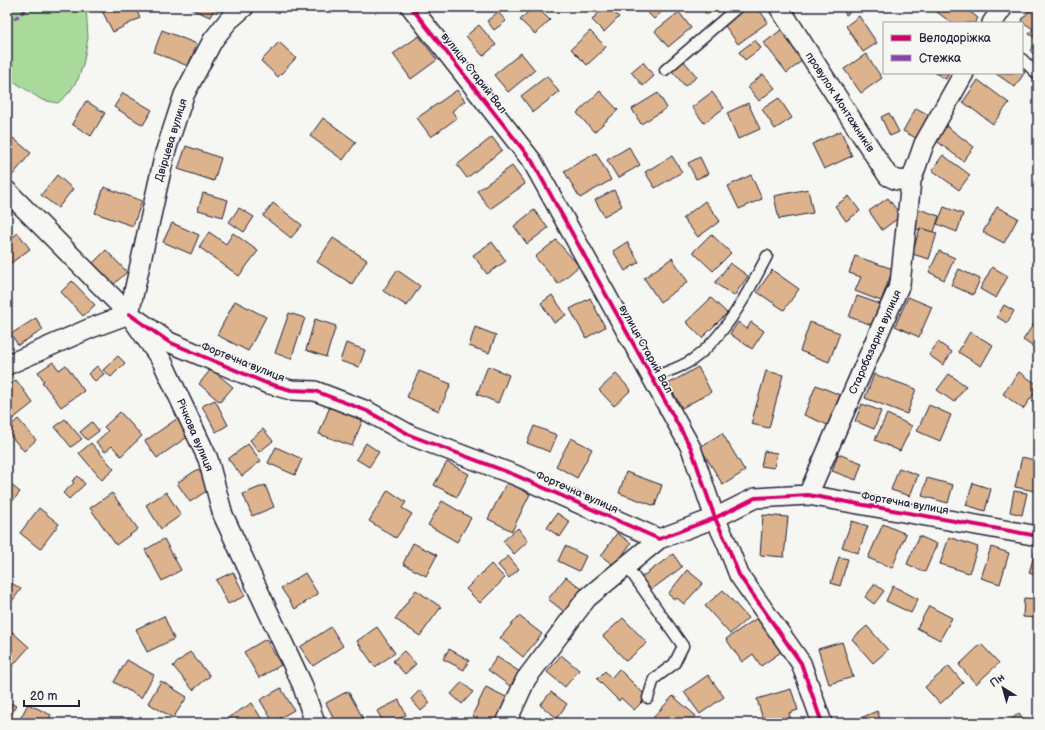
<svg xmlns="http://www.w3.org/2000/svg" width="1045" height="730" font-family="'Balsamiq Sans',sans-serif">
  <style>
    .green { fill: #aada9b; stroke: #667e6b }
    .building { fill: #dcb38d; stroke: #22223b }
    .lines { fill: none; stroke-linecap: round; stroke-linejoin: round }
    .service-casing { stroke: #22223b; stroke-width: 13 }
    .minor-casing { stroke: #22223b; stroke-width: 22 }
    .service { stroke: #f6f6f2; stroke-width: 10 }
    .minor { stroke: #f6f6f2; stroke-width: 19 }
    .quiet { stroke: #8e44ad; stroke-width: 3; stroke-dasharray: 6 3; stroke-linecap: butt }
    .cycleway-casing { stroke: #f6f6f2; stroke-width: 6 }
    .cycleway { stroke: #d6006c; stroke-width: 4 }
    .labels { text-anchor: middle; dominant-baseline: central; stroke-width: 3; stroke-linejoin: round; paint-order: stroke }
    .street-label { font-size: 11px; fill: #22223b; stroke: #f6f6f2 }
  </style>
  <rect width="100%" height="100%" fill="#f6f6f2"/>
  <filter id="ink" filterUnits="userSpaceOnUse"><feTurbulence type="fractalNoise" baseFrequency=".025" numOctaves="2"/><feDisplacementMap in="SourceGraphic" scale="8" xChannelSelector="R" yChannelSelector="G"/><feConvolveMatrix kernelMatrix="1 2 1 2 8 2 1 2 1" color-interpolation-filters="sRGB"/></filter>
  <g filter="url(#ink)">
    <path class="green" d="M7,7H86L88,38L83,65L78,79L69,93L58,103L42,100L7,77Z"/>
    <path class="building" d="M100,7H135L140,18L113,32Z
      M187,7H215L210,17Z
      M336,7H347L340,12Z
      M533,7H536L550,20L535,34L520,20Z
      M604,7H608L619,17L604,32L592,20Z
      M642,7H667L654,19Z
      M701,7H716L707,15Z
      M746,7H757L768,22L738,44L723,23Z
      M841,7H857L846,15Z
      M930,7H964L978,18L975,23H952Z
      M1032,7H1038L1037,39L1029,34L1033,29L1021,21Z
      M498,12L506,21L494,30L487,21Z
      M679,12L691,28L668,47L655,31Z
      M859,16L877,43L863,52L846,26Z
      M479,25L496,45L483,56L466,36Z
      M162,30L197,44L188,66L154,52Z
      M781,30L804,59L787,73L764,43Z
      M590,31L606,47L587,65L571,49Z
      M419,36L437,60L411,79L393,54Z
      M755,40L761,48L745,60L739,52Z
      M279,42L296,58L278,77L261,61Z
      M1038,43V60L1030,50Z
      M521,53L535,70L508,92L494,75Z
      M866,54L882,78L861,93L844,69Z
      M684,61L697,77L685,86L672,71Z
      M643,62L654,76L643,86L631,72Z
      M1022,70L1025,72L1015,87L995,73H1022Z
      M935,73H949L946,79Z
      M763,74L775,88L759,101L748,87Z
      M547,76L559,92L533,112L521,96Z
      M978,80L1009,103L993,124L963,102Z
      M457,90L465,101L452,111L457,118L431,137L417,118Z
      M600,91L618,110L594,132L577,113Z
      M712,92L724,108L704,123L692,107Z
      M123,93L152,110L143,125L114,107Z
      M658,93L667,108L641,124L632,109Z
      M779,98L792,118L775,129L762,109Z
      M86,101L105,113L91,136L72,124Z
      M748,103L760,129L738,139L727,113Z
      M916,108L929,115L916,138L903,131Z
      M889,113L899,132L890,136L881,117Z
      M323,118L356,142L343,160L310,136Z
      M945,125L974,147L963,161L934,139Z
      M841,131L852,156L824,169L812,144Z
      M492,137L502,150L467,178L457,165Z
      M13,138L31,153L11,177L7,174V145Z
      M186,146L221,158L214,181L178,169Z
      M629,147L640,165L618,178L607,160Z
      M596,153L611,180L580,198L564,171Z
      M943,155L970,175L959,190L932,170Z
      M672,156L682,172L655,188L645,172Z
      M700,157L708,174L696,179L688,163Z
      M512,166L525,184L490,209L477,191Z
      M57,175L73,189L58,208L41,195Z
      M751,175L762,199L739,209L728,186Z
      M104,187L142,201L133,226L95,213Z
      M808,189L813,213L779,219L774,196Z
      M614,190L622,206L604,216L595,200Z
      M203,193L228,200L223,217L198,210Z
      M849,196L860,211L846,221L835,206Z
      M888,198L901,216L882,230L869,211Z
      M705,201L720,221L698,237L683,218Z
      M273,203L302,225L291,238L263,216Z
      M944,207L963,214L957,232L937,224Z
      M997,207L1018,218L1004,243L983,232Z
      M239,208L254,217L244,232L229,222Z
      M919,209L939,216L934,232L920,228V230L913,228Z
      M534,210L548,228L527,244L514,226Z
      M172,223L199,235L191,254L163,242Z
      M920,228L937,233L929,259L912,254Z
      M209,232L226,244L233,233L258,251L239,276L199,247Z
      M18,233L30,249L11,263L7,257V241Z
      M711,234L731,253L713,271L693,252Z
      M333,238L367,260L352,284L317,262Z
      M556,240L579,266L558,284L535,257Z
      M492,242L506,261L487,274L473,255Z
      M627,242L639,262L625,271L613,251Z
      M106,250L127,272L113,285L92,264Z
      M939,251L955,258L944,280L929,272Z
      M855,256L893,269L881,301L855,291L861,277L849,273Z
      M672,258L688,282L660,302L644,278Z
      M730,263L748,276L734,296L715,283Z
      M992,267L1008,276L996,298L980,289Z
      M959,269L980,279L973,295L951,285Z
      M397,270L420,286L407,306L383,291Z
      M772,270L799,289L784,310L757,292Z
      M72,281L95,305L83,316L61,292Z
      M552,295L566,315L554,323L541,303Z
      M857,296L880,304L872,325L849,317Z
      M908,297L932,307L919,337L895,326Z
      M590,298L605,327L586,338L570,309Z
      M711,298L727,313L702,338L686,322Z
      M235,301L266,317L248,351L217,335Z
      M1004,305L1014,311L1007,323L997,317Z
      M289,313L305,318L291,359L275,353Z
      M36,318L43,330L18,345L11,334Z
      M315,319L336,326L326,357L306,350Z
      M738,322L747,329L751,322L764,331L752,349L730,334Z
      M810,322L840,333L829,362L800,351Z
      M1035,322L1038,324V350L1023,340Z
      M475,327L496,335L489,353L469,346Z
      M970,332L993,345L981,366L958,352Z
      M938,342L952,352L943,365L929,355Z
      M346,343L365,350L359,367L340,361Z
      M118,356L125,363L111,377L103,370Z
      M53,362L59,370L66,365L84,391L61,407L42,382L44,381L38,372Z
      M97,366L104,374L95,381L88,374Z
      M488,366L509,375L498,403L477,394Z
      M698,367L711,392L682,408L668,384Z
      M211,369L233,387L220,402L199,384Z
      M419,371L451,384L439,411L407,397Z
      M766,371L783,375L769,428L751,424Z
      M1019,372L1038,385V388L1023,409L1003,394Z
      M616,374L631,390L614,406L599,390Z
      M874,374L916,389L907,414L865,398Z
      M949,374L966,386L954,402L937,390Z
      M16,380L33,403L9,422L7,420V387Z
      M816,385L840,395L828,425L804,415Z
      M215,400L228,425L216,432L202,406Z
      M331,404L364,417L352,446L319,434Z
      M862,404L881,411L874,429L855,421Z
      M929,405L951,415L940,441L917,431Z
      M120,412L142,436L121,456L112,446L105,452L96,442L108,431L104,427Z
      M887,414L912,426L900,451L875,440Z
      M178,418L190,435L157,458L145,441Z
      M18,419L36,440L24,451L7,432V429Z
      M65,419L82,439L71,447L55,427Z
      M92,422L99,431L87,440L80,432Z
      M534,426L557,435L550,452L527,443Z
      M263,429L273,441L259,452L250,440Z
      M722,433L745,471L723,485L700,447Z
      M571,438L592,449L577,478L556,466Z
      M91,443L114,469L102,480L79,453Z
      M366,443L379,452L369,467L356,459Z
      M248,444L261,461L242,476L228,459Z
      M276,447L302,459L295,475L268,463Z
      M764,451L777,453L774,468L761,466Z
      M838,454L862,463L856,480L832,471Z
      M1022,457L1038,461V478L1035,491L1015,487Z
      M447,462L469,474L457,497L434,485Z
      M899,468L918,475L910,496L891,490Z
      M198,469L211,488L190,502L177,483Z
      M626,472L662,485L655,506L619,493Z
      M78,476L85,484L69,499L63,493L74,483L72,481Z
      M927,478L953,485L948,503L922,496Z
      M507,482L530,494L512,531L488,519Z
      M973,483L991,489L985,511L966,505Z
      M10,484L20,492L11,503L7,500V487Z
      M265,485L274,507L252,516L243,494Z
      M388,490L406,502L402,508L412,514L396,538L369,521Z
      M1014,491L1027,493L1022,515L1010,512Z
      M166,492L181,515L161,529L146,505Z
      M112,493L138,529L116,545L90,508Z
      M442,501L471,518L457,542L428,525Z
      M39,508L59,524L40,549L20,533Z
      M557,513L570,522L560,537L547,528Z
      M763,515L788,517L784,557L760,555Z
      M852,521L868,526L858,553L842,547Z
      M883,524L906,534L892,568L868,558Z
      M518,528L528,541L514,554L503,541Z
      M617,533L631,543L615,566L601,556Z
      M919,536L937,544L925,572L907,564Z
      M949,537L978,547L969,573L940,564Z
      M164,539L181,570L162,581L145,550Z
      M413,543L437,555L426,576L403,564Z
      M565,546L586,556L579,571L558,561Z
      M991,547L1009,553L1000,584L981,578Z
      M1036,548L1038,549V576L1029,573Z
      M673,554L682,567L648,592L639,579Z
      M508,556L519,569L509,578L498,565Z
      M839,557L848,559L840,586L831,583Z
      M491,564L505,578L480,603L466,589Z
      M687,570L703,583L684,604L677,598L675,600L668,594Z
      M233,572L245,596L228,604L216,580Z
      M305,573L318,594L295,609L281,588Z
      M566,577L585,591L567,614L548,599Z
      M7,580L21,589L7,608Z
      M875,584L884,591L874,604L865,597Z
      M893,586L918,599L911,613L886,601Z
      M416,590L441,607L420,636L395,619Z
      M723,590L748,618L730,634L705,606Z
      M1024,598L1038,599V618L1023,617Z
      M929,606L952,618L940,640L917,628Z
      M164,616L174,639L147,652L136,629Z
      M519,616L542,634L523,657L500,638Z
      M623,618L647,643L626,661L603,636Z
      M757,618L781,652L761,666L753,654L742,662L726,639Z
      M867,626L888,650L873,663L852,639Z
      M331,627L343,646L313,666L300,647Z
      M377,627L395,653L375,667L357,641Z
      M10,630L29,647L7,672V634Z
      M266,639L281,665L259,678L244,652Z
      M842,642L853,677L829,684L818,649Z
      M981,644L999,663L976,684L959,665Z
      M449,649L469,660L464,670L443,659Z
      M404,651L416,664L405,674L393,661Z
      M190,652L210,676L193,690L173,666Z
      M561,655L579,670L565,687L547,672Z
      M497,657L520,672L510,686L488,670Z
      M127,660L154,675L141,698L114,682Z
      M949,666L963,683L940,704L925,687Z
      M619,669L647,697L634,710L621,698L619,701L597,679L605,671L611,678Z
      M708,675L724,697L700,714L684,692Z
      M161,681L187,697L173,718L148,703Z
      M462,682L473,692L462,704L451,694Z
      M486,687L508,698L496,723H487L472,716Z
      M281,688L294,710L273,722L260,700Z
      M791,689L798,710L789,713L792,723H764L757,699Z
      M420,690L430,703L421,711L411,699Z
      M348,691L365,722L363,723H336L326,703Z
      M551,692L567,704L557,718L540,705Z
      M673,696L696,716L690,723H658L653,718Z
      M399,700L406,715L390,723H384L377,711Z
      M7,701L16,706L7,723Z
      M252,703L264,723H233L229,717Z
      M28,704L51,715L47,723H18Z
      M877,711L882,723H849Z
      M1019,713L1027,723H1007Z"/>
    <g class="lines">
      <g class="service-casing">
        <path id="service" d="M1022,59L1038,75
          M665,70L738,7
          M652,378C665,372 680,368 692,360C725,337 749,291 767,256
          M626,565L683,646L674,664L654,679L648,698"/>
      </g>
      <g class="minor-casing">
        <path id="minor" d="M411,7L532,161L691,448L715,518L727,544L739,575L801,663L822,723
          M779,7L888,176L897,180L911,181
          M992,23L1003,7
          M7,191L129,314L162,361L208,459L223,515L302,684L315,723
          M129,314L169,342L266,383L291,390L315,391L367,411L412,436L515,475L659,539L715,518L755,498L808,495L1038,536
          M129,314L165,153L184,95L213,40L228,21L244,7
          M7,365L91,328L129,314
          M808,495L900,284L911,181L924,144L964,73
          M506,723L526,679L587,598L659,539"/>
      </g>
      <use href="#service" class="service"/>
      <use href="#minor" class="minor"/>
      <path class="quiet" d="M7,25L29,7"/>
      <g class="cycleway-casing">
        <path id="cycleway" d="M411,7L532,161L691,448L715,518L727,544L739,575L801,663L822,723
          M129,314L169,342L266,383L291,390L315,391L367,411L412,436L515,475L659,539L715,518L755,498L808,495L1038,536"/>
      </g>
      <use href="#cycleway" class="cycleway"/>
    </g>
  </g>
  <g class="labels">
    <g class="street-label">
      <text transform="translate(474 73) rotate(52)">вулиця Старий Вал</text>
      <text transform="translate(840 102) rotate(57)">провулок Монтажників</text>
      <text transform="translate(171 140) rotate(-73)">Двірцева вулиця</text>
      <text transform="translate(875 342) rotate(-66)">Старобазарна вулиця</text>
      <text transform="translate(646 349) rotate(61)">вулиця Старий Вал</text>
      <text transform="translate(243 362) rotate(22)">Фортечна вулиця</text>
      <text transform="translate(195 435) rotate(67)">Річкова вулиця</text>
      <text transform="translate(577 492) rotate(24)">Фортечна вулиця</text>
      <text transform="translate(905 503) rotate(10)">Фортечна вулиця</text>
    </g>
  </g>
  <rect width="1045" height="730" fill="none" stroke="#f6f6f2" stroke-width="24"/>
  <rect x="12" y="12" width="1021" height="706" fill="none" stroke="#22223b" stroke-width="1.5" filter="url(#ink)"/>
  <rect x="883" y="22" width="140" height="52" fill="#f6f6f2" stroke="#a1a1a9"/>
  <rect x="891" y="35" width="20" height="6" fill="#d6006c" stroke="#a1a1a9"/>
  <text x="919" y="42" font-size="12" fill="#22223b">Велодоріжка</text>
  <rect x="891" y="55" width="20" height="6" fill="#8e44ad" stroke="#a1a1a9"/>
  <text x="919" y="62" font-size="12" fill="#22223b">Стежка</text>
  <g transform="translate(1003 688) rotate(323)" stroke="#f6f6f2" stroke-width="3" paint-order="stroke">
  <path d="M0-3L7 15L0 10L-7 15Z" fill="#22223b"/>
  <text y="-6" font-size="11" font-weight="bold" text-anchor="middle" fill="#22223b">Пн</text>
  </g>
  <path d="M24 700v6h55v-6" fill="none" stroke="#22223b" stroke-width="2"/>
  <text x="30" y="700" font-size="12" fill="#22223b" stroke="#f6f6f2" stroke-width="3" paint-order="stroke">20 m</text>
</svg>
